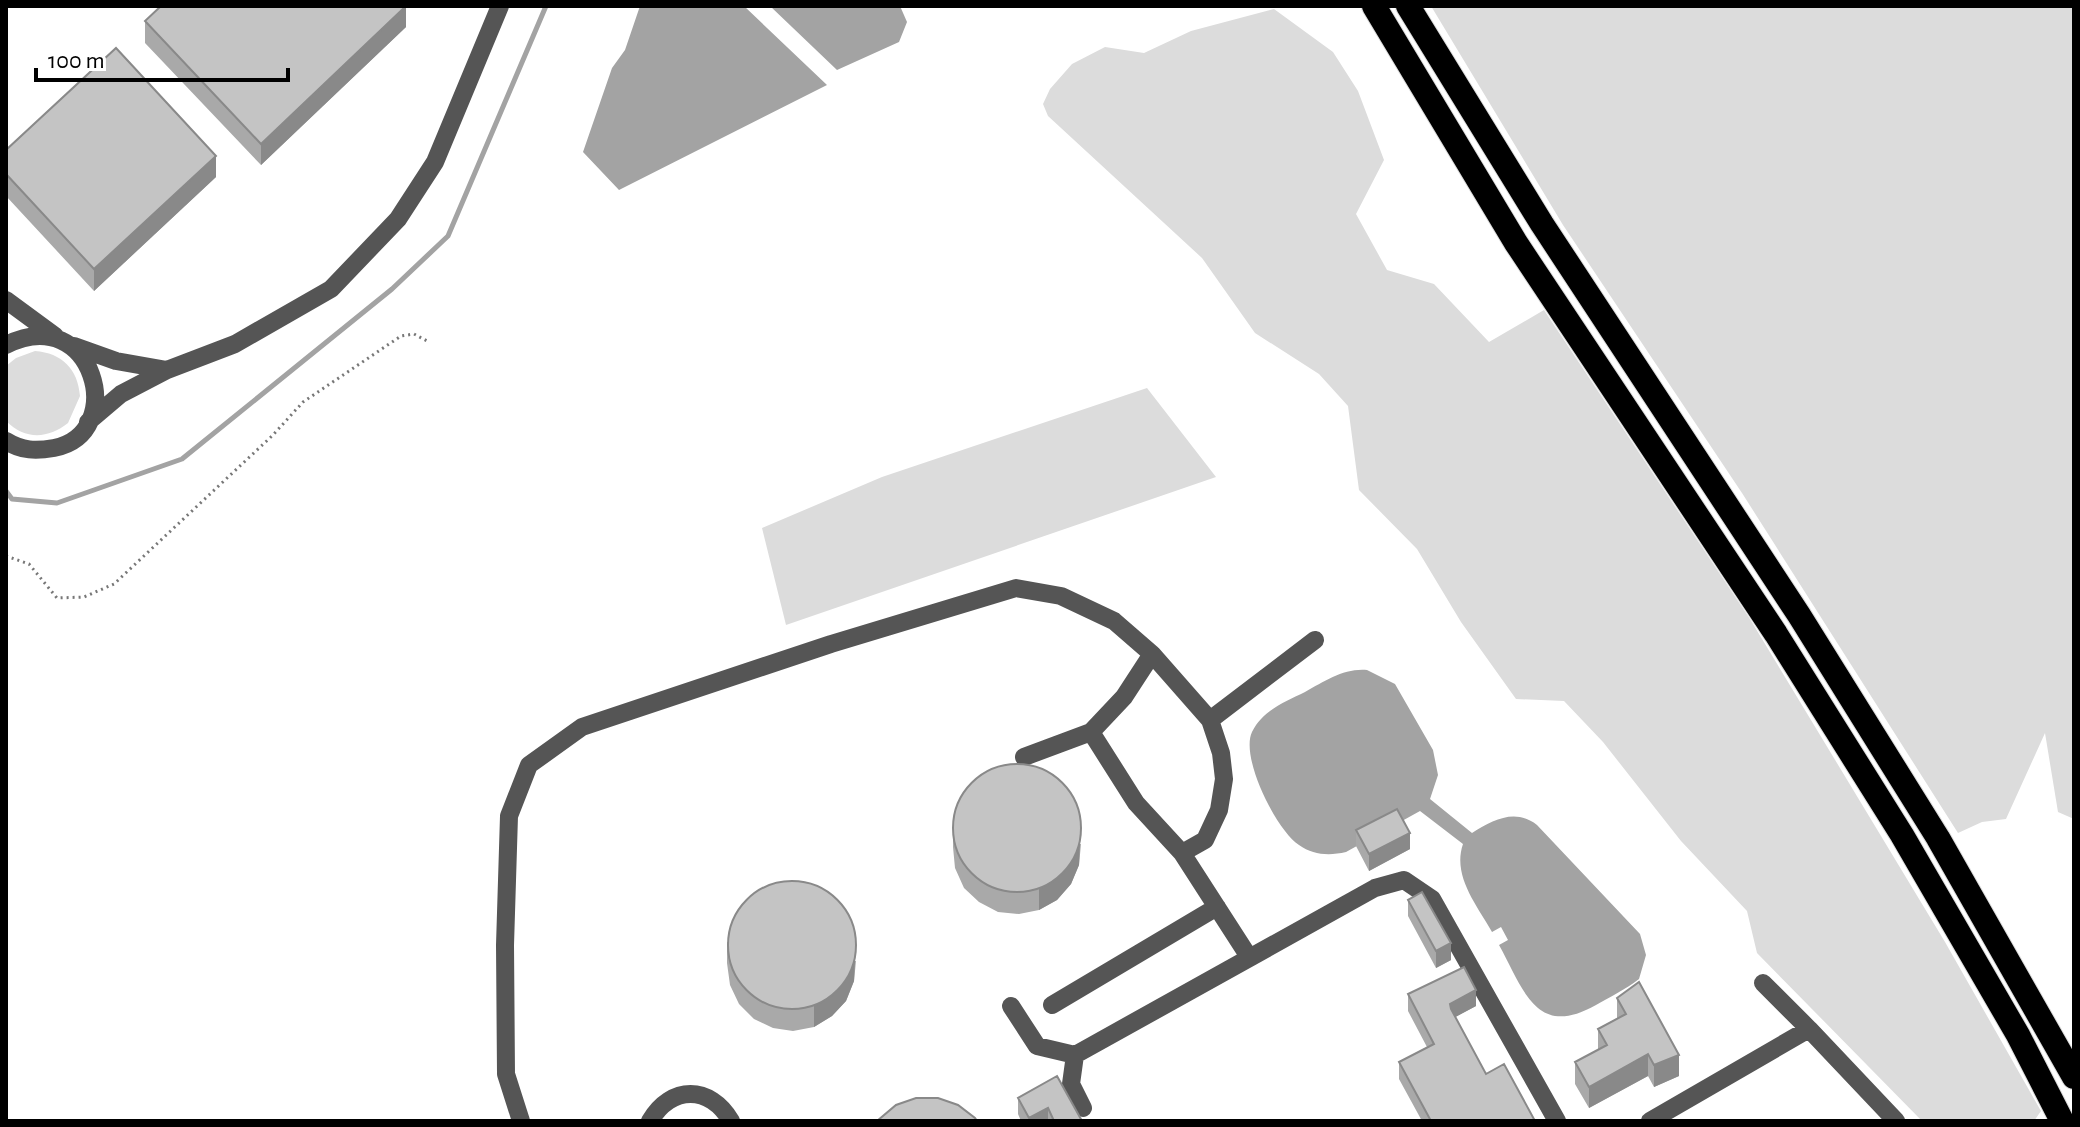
<svg xmlns="http://www.w3.org/2000/svg" width="2080" height="1127" font-family="'Alegreya Sans',sans-serif">
  <style>
    .green { fill: #dcdcdc }
    .water { fill: #a3a3a3 }
    .lines { fill: none; stroke-linecap: round; stroke-linejoin: round }
    .stream { stroke: #a3a3a3; stroke-width: 5 }
    .highway-casing { stroke: #dbdbdb; stroke-width: 26 }
    .path { stroke: #777; stroke-width: 3; stroke-dasharray: 2 4; stroke-linecap: butt }
    .minor { stroke: #555; stroke-width: 18 }
    .highway { stroke: #000; stroke-width: 24 }
    .wall { fill: #a9a9a9 }
    .shaded-wall { fill: #898989 }
    .building { fill: #c4c4c4; stroke: #898989; stroke-width: 2 }
  </style>
  <rect width="100%" height="100%" fill="#fff"/>
  <path class="green" d="M1431,6H2074V819L2058,812L2045,733L2006,819L1982,822L1958,833L1742,493L1563,225Z
    M1274,9L1333,52L1358,91L1384,160L1356,214L1387,270L1434,284L1489,342L1544,310L1750,619L1945,942L2041,1111L2034,1121H1922L1757,953L1747,911L1681,841L1603,742L1564,701L1516,699L1461,622L1417,549L1359,490L1348,406L1319,374L1255,333L1202,258L1048,116L1043,104L1050,89L1072,64L1105,47L1144,53L1191,31Z
    M35,351C62,353 78,369 80,396L68,423C48,439 25,440 6,421V366L16,358Z
    M1147,388L1216,477L786,625L762,528L882,477Z"/>
  <path class="water" d="M640,6H744L827,85L619,190L583,152L612,68L625,50Z
    M770,6H900L907,22L899,42L837,70Z
    M1367,670L1395,684L1433,750L1438,775L1430,799L1472,833C1493,820 1515,808 1537,825L1640,934L1646,955L1639,979C1626,989 1610,997 1596,1005C1536,1039 1524,990 1499,945L1508,940L1501,927L1492,932C1477,905 1452,876 1463,844L1420,811L1346,852C1329,856 1313,855 1299,845C1276,830 1240,757 1252,732C1263,710 1285,702 1305,692C1325,681 1344,668 1367,670Z"/>
  <g class="lines">
    <path class="stream" d="M6,491L12,499L57,503L182,459L392,289L448,236L546,6"/>
    <g class="highway-casing">
      <path id="highway" d="M1374,6L1516,243L1776,634L1902,835L2018,1035L2062,1121
        M1408,6L1542,224L1799,615L1938,838L2074,1077"/>
    </g>
    <path class="path" d="M6,556L29,564L57,598L84,597L114,584L273,435L303,402L401,336L414,334L429,342"/>
    <path class="minor" d="M6,300L55,336
      M6,345C94,301 129,434 54,448C36,451 22,451 6,441
      M74,346L116,361L167,370
      M88,422L121,394L167,370L235,344L331,289L398,219L435,162L500,6
      M1210,720L1315,640
      M1091,732L1136,803L1182,853L1249,957
      M1024,757L1091,732L1124,697L1152,654
      M1763,983L1809,1029
      M1052,1005L1217,907
      M1011,1006L1037,1046L1075,1055L1375,888L1404,880L1432,899L1557,1121
      M1075,1055L1071,1084L1083,1108
      M521,1121L506,1074L505,945L509,816L529,765L582,727L831,644L1016,588L1061,596L1114,621L1152,654L1210,720L1221,753L1224,779L1219,810L1205,840L1182,853
      M650,1121C671,1085 710,1085 731,1121
      M1650,1121L1809,1029L1896,1121"/>
    <use href="#highway" class="highway"/>
  </g>
  <path class="wall" d="M145,21L406,27L261,165L145,43Z
    M6,150L216,177L94,291L6,196Z
    M953,825L1081,844L1079,865L1071,884L1057,900L1039,910L1019,914L998,912L979,902L964,888L955,868L953,847Z
    M1356,830L1410,849L1369,871L1356,846Z
    M1408,900L1451,960L1436,968L1408,916Z
    M727,942L856,961L854,981L846,1001L832,1016L814,1027L793,1031L773,1028L754,1019L739,1004L730,985L727,963Z
    M1408,994L1476,1006L1455,1017L1486,1074L1535,1121H1422L1399,1079V1062L1427,1047L1408,1011Z
    M1617,998L1679,1076L1654,1087L1648,1076L1589,1108L1575,1084V1062L1598,1050V1029L1617,1018Z
    M1018,1098L1082,1121H1021L1018,1114Z"/>
  <path class="shaded-wall" d="M406,6V27L261,165V144Z
    M216,156V177L94,291V269Z
    M1081,823L1079,865L1071,884L1057,900L1039,910V889Z
    M1410,833V849L1369,871V854Z
    M856,939L854,981L846,1001L832,1016L814,1027V1005Z
    M1451,943V960L1436,968V951Z
    M1476,990V1006L1450,1020V1004Z
    M1648,1054V1076L1589,1108V1087Z
    M1679,1055V1076L1654,1087V1065Z
    M1048,1108V1121H1029V1118Z"/>
  <path class="building" d="M161,6H406L261,144L145,21Z
    M116,48L216,156L94,269L6,174V150Z
    M953 828a64 64 0 1 1 128 0a64 64 0 1 1-128 0Z
    M1397,809L1410,833L1369,854L1356,830Z
    M728 945a64 64 0 1 1 128 0a64 64 0 1 1-128 0Z
    M1422,892L1451,943L1436,951L1408,900Z
    M1464,967L1476,990L1450,1004L1451,1009L1486,1074L1504,1064L1535,1121H1431L1399,1062L1434,1044L1408,994Z
    M1639,982L1679,1055L1654,1065L1648,1054L1589,1087L1575,1062L1607,1045L1598,1029L1626,1014L1617,998Z
    M1057,1076L1082,1121H1054L1048,1108L1029,1118L1018,1098Z
    M916,1098H938L958,1105L975,1118L977,1121H877L896,1105Z"/>
  <rect width="2080" height="1127" fill="none" stroke="#000000" stroke-width="16"/>
  <path d="M36 68v12h252v-12" fill="none" stroke="#000000" stroke-width="4"/>
  <text x="48" y="68" font-size="24" fill="#000000" stroke="#ffffff" stroke-width="6" paint-order="stroke">100 m</text>
</svg>
